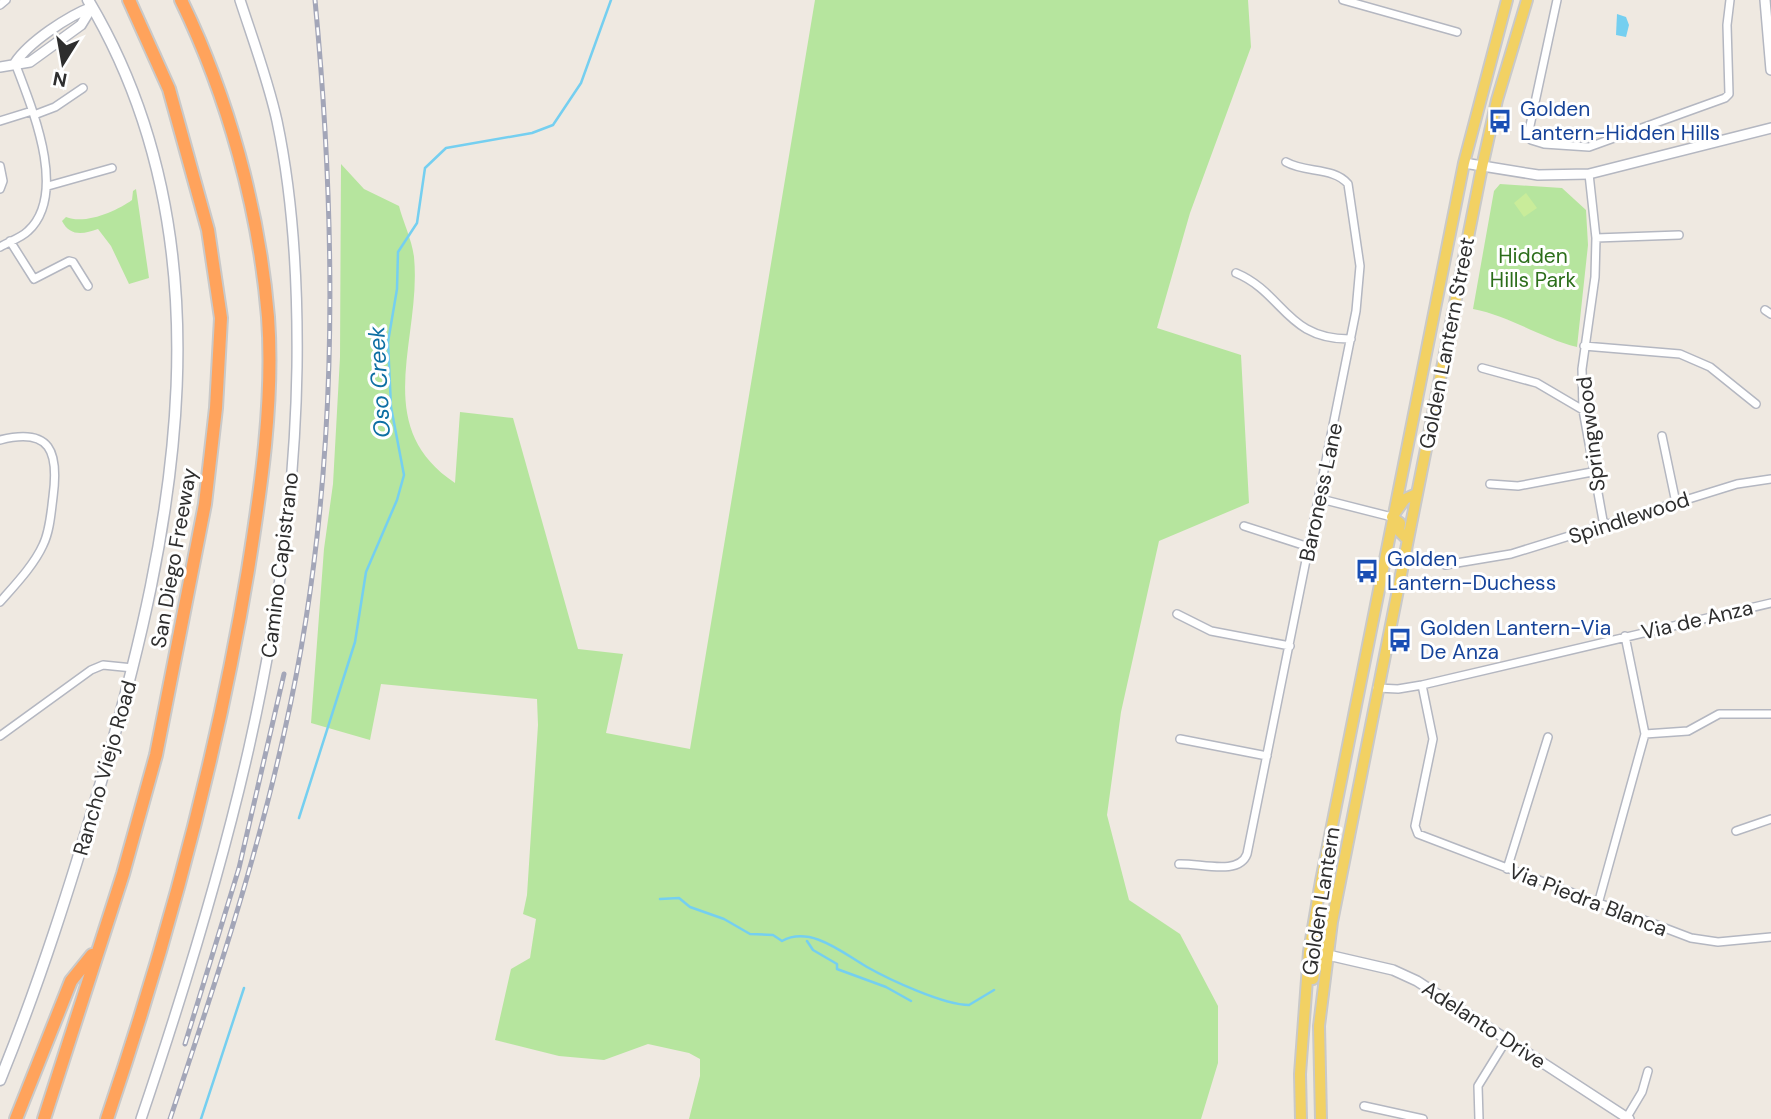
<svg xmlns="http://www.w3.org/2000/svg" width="1771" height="1119" font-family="'DM Sans',sans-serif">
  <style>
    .green { fill: #b6e59e }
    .pitch { fill: #c9ec9a }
    .water { fill: #75cff0 }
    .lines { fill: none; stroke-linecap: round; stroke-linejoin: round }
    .stream { stroke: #75cff0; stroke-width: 2.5 }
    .minor-casing { stroke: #b4b7c1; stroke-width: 10 }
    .tertiary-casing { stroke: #b4b7c1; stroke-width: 12 }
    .secondary-casing { stroke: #b4b7c1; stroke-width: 13 }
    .primary-casing { stroke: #c9c9c9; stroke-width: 14 }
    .motorway-casing { stroke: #c9c9c9; stroke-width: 16 }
    .minor { stroke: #fff; stroke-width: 7 }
    .tertiary { stroke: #fff; stroke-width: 9 }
    .secondary { stroke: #fff; stroke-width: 10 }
    .primary { stroke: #f2d163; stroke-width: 10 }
    .motorway { stroke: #ffa35c; stroke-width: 12 }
    .rail-casing { stroke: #a3a6b8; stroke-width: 5 }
    .rail { stroke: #fff; stroke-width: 2.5; stroke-dasharray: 8; stroke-linecap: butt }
    .labels { text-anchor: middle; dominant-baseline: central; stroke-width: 6; stroke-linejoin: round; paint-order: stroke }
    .transit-label { font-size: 21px; fill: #164399; stroke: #fff; text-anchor: start }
    .park-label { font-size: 21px; fill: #2c6e1b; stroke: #fff }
    .street-label { font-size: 21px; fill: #2e2e2e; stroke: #fff }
    .water-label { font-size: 23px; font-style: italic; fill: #0d6fa3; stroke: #fff }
  </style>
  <rect width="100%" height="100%" fill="#efe9e1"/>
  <path class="green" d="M815,0H1248L1251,47L1190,213L1157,328L1241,355L1249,503L1159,541L1121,712L1107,815L1129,900L1180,934L1218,1006V1063L1201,1119H689L700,1076V1059L689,1053L648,1044L604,1060L559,1056L495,1040L511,969L530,958L536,919L523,914L527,895L538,725L537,699L381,684L370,740L311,723L324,549L333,484L340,357L341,164L364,189L399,206C403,222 412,240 414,257C422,339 369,426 455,483L460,412L513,418L578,649L623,654L606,733L690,749Z
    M1500,184L1562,188L1586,210L1588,245L1577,347C1541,338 1510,316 1473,309L1494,191Z
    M136,189L149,278L129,284L111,246L98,229C84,234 70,237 62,221L66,217C85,225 117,211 132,200L133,191Z"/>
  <path class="pitch" d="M1526,193L1537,208L1524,217L1514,203Z"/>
  <path class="water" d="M1617,14L1626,17L1629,25L1626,37L1616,35Z"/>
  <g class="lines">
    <path class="stream" d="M299,818L355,642L366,572L397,500L404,475L391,407L388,342L397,289L398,252L417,223L425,168L446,148L532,133L553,125L581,83L611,0
      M660,899L679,898L690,907L724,919L750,934L773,935L782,941C811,925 844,954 867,967C890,980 944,1005 969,1005L994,990
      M807,941L813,950L837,964V969L886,987L911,1001
      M201,1119L244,988"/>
    <g class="minor-casing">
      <path id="minor" d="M1343,0L1457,32
        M1557,0L1528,135L1531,140L1544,144L1589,147L1725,98L1729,94L1727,25L1730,0
        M0,5L6,0
        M34,115L55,107L83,88
        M0,121L32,111
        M0,166L3,181L0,189
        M1589,174L1596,238L1595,277L1582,369L1583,410L1604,526
        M48,186L112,168
        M1596,238L1679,235
        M10,241L34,279L69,261L73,262L88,286
        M0,247C8,242 21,238 28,231C69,193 31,106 15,63
        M1236,273C1284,293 1286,340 1351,339
        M1765,310L1771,314
        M1584,346L1680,354L1710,367L1756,404
        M1482,368L1537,383L1583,410
        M1662,436L1676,503
        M0,440C51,427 59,452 53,497C51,512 50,531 43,545C34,565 15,585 0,602
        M1490,484L1518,486L1592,472
        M1321,499L1392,517
        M1244,526L1309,547
        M1445,565L1511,554L1737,484L1771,479
        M1177,614L1211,631L1290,646
        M1422,685L1433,739L1415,826L1418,834L1691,938L1718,942L1771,937
        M1377,688L1398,689L1422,685L1771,603
        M1645,734L1688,731L1719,714H1771
        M0,736L91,670L103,665L133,668
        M1180,739L1267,756
        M1736,831L1771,819
        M1179,864C1200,863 1239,876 1247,854L1356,311L1360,266L1348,184C1334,167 1305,173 1286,162
        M1507,869L1548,737
        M1598,904L1645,734L1625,636
        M1364,1106L1423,1119
        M1627,1117L1642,1092L1648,1071
        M1479,1119L1478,1086L1507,1039"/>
    </g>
    <g class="tertiary-casing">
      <path id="tertiary" d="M1765,0L1771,70
        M15,63C29,42 68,16 92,7
        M0,67L30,62L81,25L92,7
        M1464,163L1538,175L1589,174L1771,128
        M1328,955L1393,970L1417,981L1629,1119
        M141,1119C224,873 293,629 297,367C298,284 294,202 277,121C268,80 253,40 240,0"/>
    </g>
    <g class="secondary-casing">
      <path id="secondary" d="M0,1080C40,982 71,883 101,782C176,528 232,241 88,0"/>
    </g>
    <g class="primary-casing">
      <path id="primary" d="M1392,517L1405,499L1416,494
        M1392,517L1400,523L1399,531L1407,539
        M1313,979L1315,968L1328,955L1319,948L1320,928
        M1301,1119L1300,1074L1309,952L1321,881L1464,163L1507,0
        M1321,1119L1319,1026L1332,922L1482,167L1497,100L1527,0"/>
    </g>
    <g class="motorway-casing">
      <path id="motorway" d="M16,1119L71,981L92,955
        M44,1119L123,874L156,755L205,504L216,408L221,318L208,230L169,89L129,0
        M107,1119C168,939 217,758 248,570C261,488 274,400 268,317C259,209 228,97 181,0"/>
    </g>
    <use href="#minor" class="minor"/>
    <use href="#tertiary" class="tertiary"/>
    <use href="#secondary" class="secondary"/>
    <use href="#primary" class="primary"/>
    <use href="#motorway" class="motorway"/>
    <g class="rail-casing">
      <path id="rail" d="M185,1044L239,868L284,674
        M170,1119C213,990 256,862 285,729C339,490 338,243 315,0"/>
    </g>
    <use href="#rail" class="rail"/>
  </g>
  <defs>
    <g id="bus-bare" transform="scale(1.89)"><path d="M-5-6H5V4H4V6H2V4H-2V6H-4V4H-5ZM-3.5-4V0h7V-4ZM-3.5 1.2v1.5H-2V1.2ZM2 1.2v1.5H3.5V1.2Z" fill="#1a4fb4" stroke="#fff" stroke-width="2.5" paint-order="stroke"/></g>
  </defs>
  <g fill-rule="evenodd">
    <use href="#bus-bare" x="1500" y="121"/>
    <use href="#bus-bare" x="1367" y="571"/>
    <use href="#bus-bare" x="1400" y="640"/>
  </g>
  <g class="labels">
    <g class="transit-label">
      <text x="1520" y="109">Golden<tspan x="1520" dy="24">Lantern-Hidden Hills</tspan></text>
      <text x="1387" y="559">Golden<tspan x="1387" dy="24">Lantern-Duchess</tspan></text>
      <text x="1420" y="628">Golden Lantern-Via<tspan x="1420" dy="24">De Anza</tspan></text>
    </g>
    <g class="park-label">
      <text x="1533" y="256">Hidden<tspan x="1533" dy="24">Hills Park</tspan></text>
    </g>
    <g class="street-label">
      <text transform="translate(1447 343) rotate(-79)">Golden Lantern Street</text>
      <text transform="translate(1591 434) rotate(-97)">Springwood</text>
      <text transform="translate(1321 492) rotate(-78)">Baroness Lane</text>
      <text transform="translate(1629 518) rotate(-18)">Spindlewood</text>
      <text transform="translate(174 558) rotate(-80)">San Diego Freeway</text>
      <text transform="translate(280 565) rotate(-83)">Camino Capistrano</text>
      <text transform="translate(1697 620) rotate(-13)">Via de Anza</text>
      <text transform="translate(105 768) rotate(-74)">Rancho Viejo Road</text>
      <text transform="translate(1588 900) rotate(21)">Via Piedra Blanca</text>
      <text transform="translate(1321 901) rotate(-81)">Golden Lantern</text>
      <text transform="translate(1484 1025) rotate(33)">Adelanto Drive</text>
    </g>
    <g class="water-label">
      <text transform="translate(379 382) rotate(-93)">Oso Creek</text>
    </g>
  </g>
  <g transform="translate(63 63) rotate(191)" stroke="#ffffff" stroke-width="5" paint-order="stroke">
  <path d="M0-5L12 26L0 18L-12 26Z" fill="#2e2e2e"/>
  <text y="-10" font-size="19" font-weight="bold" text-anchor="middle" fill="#2e2e2e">N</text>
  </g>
</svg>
